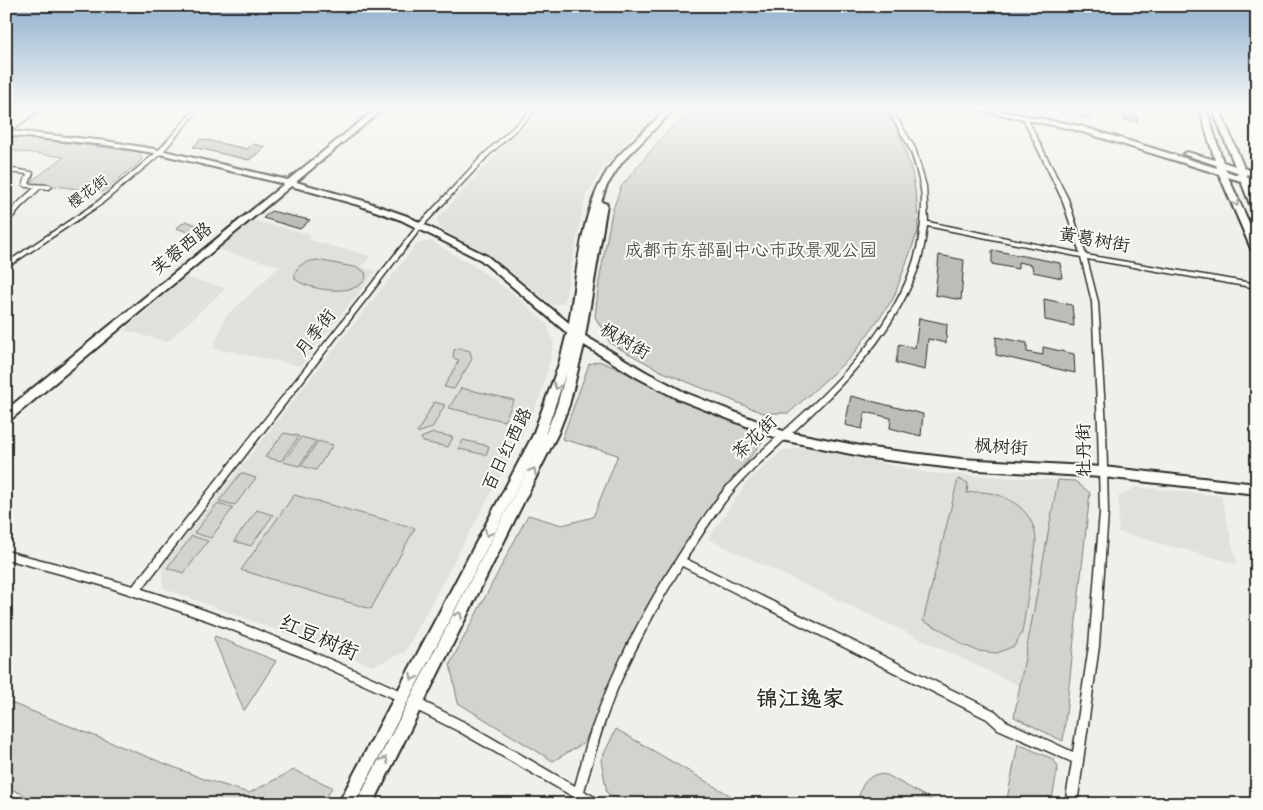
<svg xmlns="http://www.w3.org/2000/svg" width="1263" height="810" font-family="Dekko,'LXGW WenKai TC',sans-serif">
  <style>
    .built { fill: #e1e0dc }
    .green { fill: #d3d2cf; stroke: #7f7e7d }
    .building { fill: #bdbcb8; stroke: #2b2b2b }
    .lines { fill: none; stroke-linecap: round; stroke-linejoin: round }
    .street-casing { stroke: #2b2b2b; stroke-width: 3 }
    .secondary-casing { stroke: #2b2b2b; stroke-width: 4 }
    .primary-casing { stroke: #2b2b2b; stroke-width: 4 }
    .street { fill: #fdfcf7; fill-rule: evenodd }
    .secondary { fill: #fdfcf7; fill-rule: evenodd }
    .primary { fill: #fdfcf7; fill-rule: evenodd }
    .oneway { stroke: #9e9e9b }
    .labels { text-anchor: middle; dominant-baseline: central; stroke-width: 4; stroke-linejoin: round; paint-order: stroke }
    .far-street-label { font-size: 15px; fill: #2b2b2b; stroke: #fdfcf7 }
    .street-label { font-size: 18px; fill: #2b2b2b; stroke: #fdfcf7 }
    .park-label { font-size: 18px; fill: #555554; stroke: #fdfcf7 }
    .near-street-label { font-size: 21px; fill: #2b2b2b; stroke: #fdfcf7 }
    .near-neighbourhood-label { font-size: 22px; font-weight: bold; fill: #2b2b2b; stroke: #fdfcf7 }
  </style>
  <rect width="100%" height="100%" fill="#f0efeb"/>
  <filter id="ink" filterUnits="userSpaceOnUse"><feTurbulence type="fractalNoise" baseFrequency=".02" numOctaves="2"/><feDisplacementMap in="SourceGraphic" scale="10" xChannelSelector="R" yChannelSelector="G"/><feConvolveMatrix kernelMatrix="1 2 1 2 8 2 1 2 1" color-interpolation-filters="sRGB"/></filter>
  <g filter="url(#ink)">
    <path class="built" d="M546,108H664L644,124L602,169L585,198L564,303L553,305L494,259L440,228L437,219L516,132Z
      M252,220L313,235L308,240L371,256L361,267L376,271L300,366L213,348L226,316L280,266L218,250Z
      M431,241L477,268L511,292L547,324L554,344L541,394L518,443L405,652L373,666L163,588L162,567L417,244Z
      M185,277L226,288L167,342L124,330Z
      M805,447L929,473L1058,480L1020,686L708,539L747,482L782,451Z
      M1136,487L1221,496L1237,564L1118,532L1119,496Z"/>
    <path class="green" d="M692,108H881L887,111L898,129L912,172L917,203L918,231L893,299L852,356L789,413H763L663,372L611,344L595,317L599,282L612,212L621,187L663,136Z
      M1046,108H1090V119L1047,108Z
      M17,137L140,152L142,160L103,192L29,183L64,157L6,150V139Z
      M186,221L212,231L204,237L176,228Z
      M317,260L359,268L365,272L366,278C357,298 307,290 295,279C293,266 306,261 317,260Z
      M459,348L470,351L472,359L454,389L444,387L459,360L453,358L454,350Z
      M599,361L757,429L762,442L707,512L646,607L584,743L553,761L458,703L450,664L528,515L562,525L593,517L618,455L562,439L589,364Z
      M461,388L514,400L504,421L449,408Z
      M434,402L445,405L432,428L417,433Z
      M284,433L299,436L281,461L265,457Z
      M433,433L453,437L448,447L423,442L421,438Z
      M301,437L316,441L299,466L283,462Z
      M463,440L489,446L486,455L459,449Z
      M318,441L333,445L316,470L301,466Z
      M241,473L256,478L235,505L219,501Z
      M958,479L968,483L967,493C998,487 1037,507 1036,543L1022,633L1014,646L997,653L978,651L961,644L944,631L923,621Z
      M1058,480L1075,481L1090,493L1063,741L1014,717Z
      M294,495L415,528L371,609L241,570Z
      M217,504L233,508L211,538L194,533Z
      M257,510L273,515L251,546L234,541Z
      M192,536L208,541L184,573L167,568Z
      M215,636L276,661L244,711L214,639Z
      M6,701L204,779L249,793L294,770L332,787L323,804H46L6,787Z
      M616,729L745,804H625L607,793L601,760Z
      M1018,744L1053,759L1058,767L1051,804H1006Z
      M878,774L887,775L939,804H857C861,789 862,779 878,774Z"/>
    <path class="building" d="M1123,108H1136L1137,122L1124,120Z
      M201,139L247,149L253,144L266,147L249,160L193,147Z
      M271,211L296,217L310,220L300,229L263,218Z
      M992,250L1060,263L1062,278L1033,272L1032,265L1018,262V269L992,264Z
      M939,255L964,260L961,300L935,295Z
      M1044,299L1072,305L1074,326L1045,320Z
      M919,318L947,324L946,343L928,339L925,370L896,363L899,344L915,348Z
      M996,337L1027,343V352L1043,355V347L1074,354L1075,373L996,355Z
      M851,396L923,414L921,436L890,428L891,418L865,412L862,429L845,425Z"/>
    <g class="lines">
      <g class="street-casing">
        <path id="street" d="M196,108H200L162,153L100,205L6,268V263L96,203L158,151Z
          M534,108H539L487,157L422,227L142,589C233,618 321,654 408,694L409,698L408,702L404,703L305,658L209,621L108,587L6,559V551L57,564L133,586L418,225L483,155Z
          M887,108H891L915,148L926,186L928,222L1080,253L1062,199L1022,116L1024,115L1026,116L1068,199L1086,255L1257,284V288L1087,259L1098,302L1106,426L1108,512L1099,646L1077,804H1065L1072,762L998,729L987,719L682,566C656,609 632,653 613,699C601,729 593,760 584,791L600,800L601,804H585L581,802V804H570L572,796L458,731L410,707L409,703L410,699L414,698L418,699L466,723L575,786C580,769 584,752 589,736C612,670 644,608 682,550C695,530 708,510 723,491C749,460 780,435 809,408C857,363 904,309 918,244C921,227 924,201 920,184C917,172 914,157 908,146C902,133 893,121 887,108ZM927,226L1081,257L1092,302L1098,426L1100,512L1089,646L1073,752L1006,721L995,711L686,559C704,532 721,503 744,479C767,455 792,434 815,411C859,369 900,321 920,263C924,251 925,238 927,226Z
          M6,168L32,172L33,173L29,184L49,185L52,187L49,189L41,188L20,208L8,223L6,224C6,211 26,196 35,187H26L23,185L27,174L6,172Z"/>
      </g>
      <g class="secondary-casing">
        <path id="secondary" d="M8,108H16L6,114Z
          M33,108H41L11,131L106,141L160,150L288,180L377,108H384L296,182L364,201L407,216L487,256L569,323C578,270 580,202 616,159C632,141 651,125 668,108H675L622,162L606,187L601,202L607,204L585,336L646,372L686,393L783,431L871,448L961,459L1103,467L1257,484V494L1103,477L961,469L871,458L782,440L678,399L638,378L584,345L569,405L558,433L373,804H356L546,433L557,405L566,373L545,435L355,804H338L533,435L559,364L567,333L481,260L401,220L358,205L291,186L10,420L6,421V410L284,184L160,154L106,145L6,135V127Z
          M970,108H984L1080,126L1217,168L1216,165L1183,154L1187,152L1215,160L1199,108H1206L1223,162L1235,166L1212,108H1219L1244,168L1257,172V177L1246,174L1247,177L1257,180V185L1250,183L1257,201V215L1253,212L1241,181L1228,177L1257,240V254L1252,251L1219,174L1076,130ZM1225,168L1237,172L1238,175L1226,171Z"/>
      </g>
      <g class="primary-casing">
        <path id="primary" d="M24,108H33L6,126V120Z"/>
      </g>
      <use href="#street" class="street"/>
      <use href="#secondary" class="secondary"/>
      <use href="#primary" class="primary"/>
    </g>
    <defs><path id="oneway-chevron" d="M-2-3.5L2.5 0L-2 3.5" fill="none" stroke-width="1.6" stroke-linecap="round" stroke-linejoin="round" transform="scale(1.25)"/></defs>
    <g class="oneway">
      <use href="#oneway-chevron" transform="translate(1236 203) rotate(67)"/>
      <use href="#oneway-chevron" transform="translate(557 386) rotate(109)"/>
      <use href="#oneway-chevron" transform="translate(533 471) rotate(-62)"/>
      <use href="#oneway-chevron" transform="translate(488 533) rotate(118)"/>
      <use href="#oneway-chevron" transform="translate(459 615) rotate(-63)"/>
      <use href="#oneway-chevron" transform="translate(413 677) rotate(117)"/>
      <use href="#oneway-chevron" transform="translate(385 760) rotate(-63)"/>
    </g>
  </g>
  <linearGradient id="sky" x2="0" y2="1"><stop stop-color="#8fb0ce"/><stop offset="0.49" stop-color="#f8f8f6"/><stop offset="1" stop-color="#f8f8f6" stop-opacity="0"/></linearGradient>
  <rect width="1263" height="221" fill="url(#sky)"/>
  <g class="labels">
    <g class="far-street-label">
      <text transform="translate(89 193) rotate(-37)">樱花街</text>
    </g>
    <g class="street-label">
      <text transform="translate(1094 242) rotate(10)">黄葛树街</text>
      <text transform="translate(183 250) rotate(-39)">芙蓉西路</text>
      <text transform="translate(317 334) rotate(-52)">月季街</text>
      <text transform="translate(624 343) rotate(30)">枫树街</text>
      <text transform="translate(756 439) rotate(-44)">茶花街</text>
      <text transform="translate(1001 449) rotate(3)">枫树街</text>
      <text transform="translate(509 450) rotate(-64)">百日红西路</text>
      <text transform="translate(1086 450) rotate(-91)">牡丹街</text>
    </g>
    <g class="park-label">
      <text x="751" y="252">成都市东部副中心市政景观公园</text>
    </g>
    <g class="near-street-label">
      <text transform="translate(318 640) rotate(23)">红豆树街</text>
    </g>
    <g class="near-neighbourhood-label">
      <text x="800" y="701">锦江逸家</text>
    </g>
  </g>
  <rect width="1263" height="810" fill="none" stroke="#fdfcf7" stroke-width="25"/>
  <rect x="12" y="12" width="1238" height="785" fill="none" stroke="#2b2b2b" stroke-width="2" filter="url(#ink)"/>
</svg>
